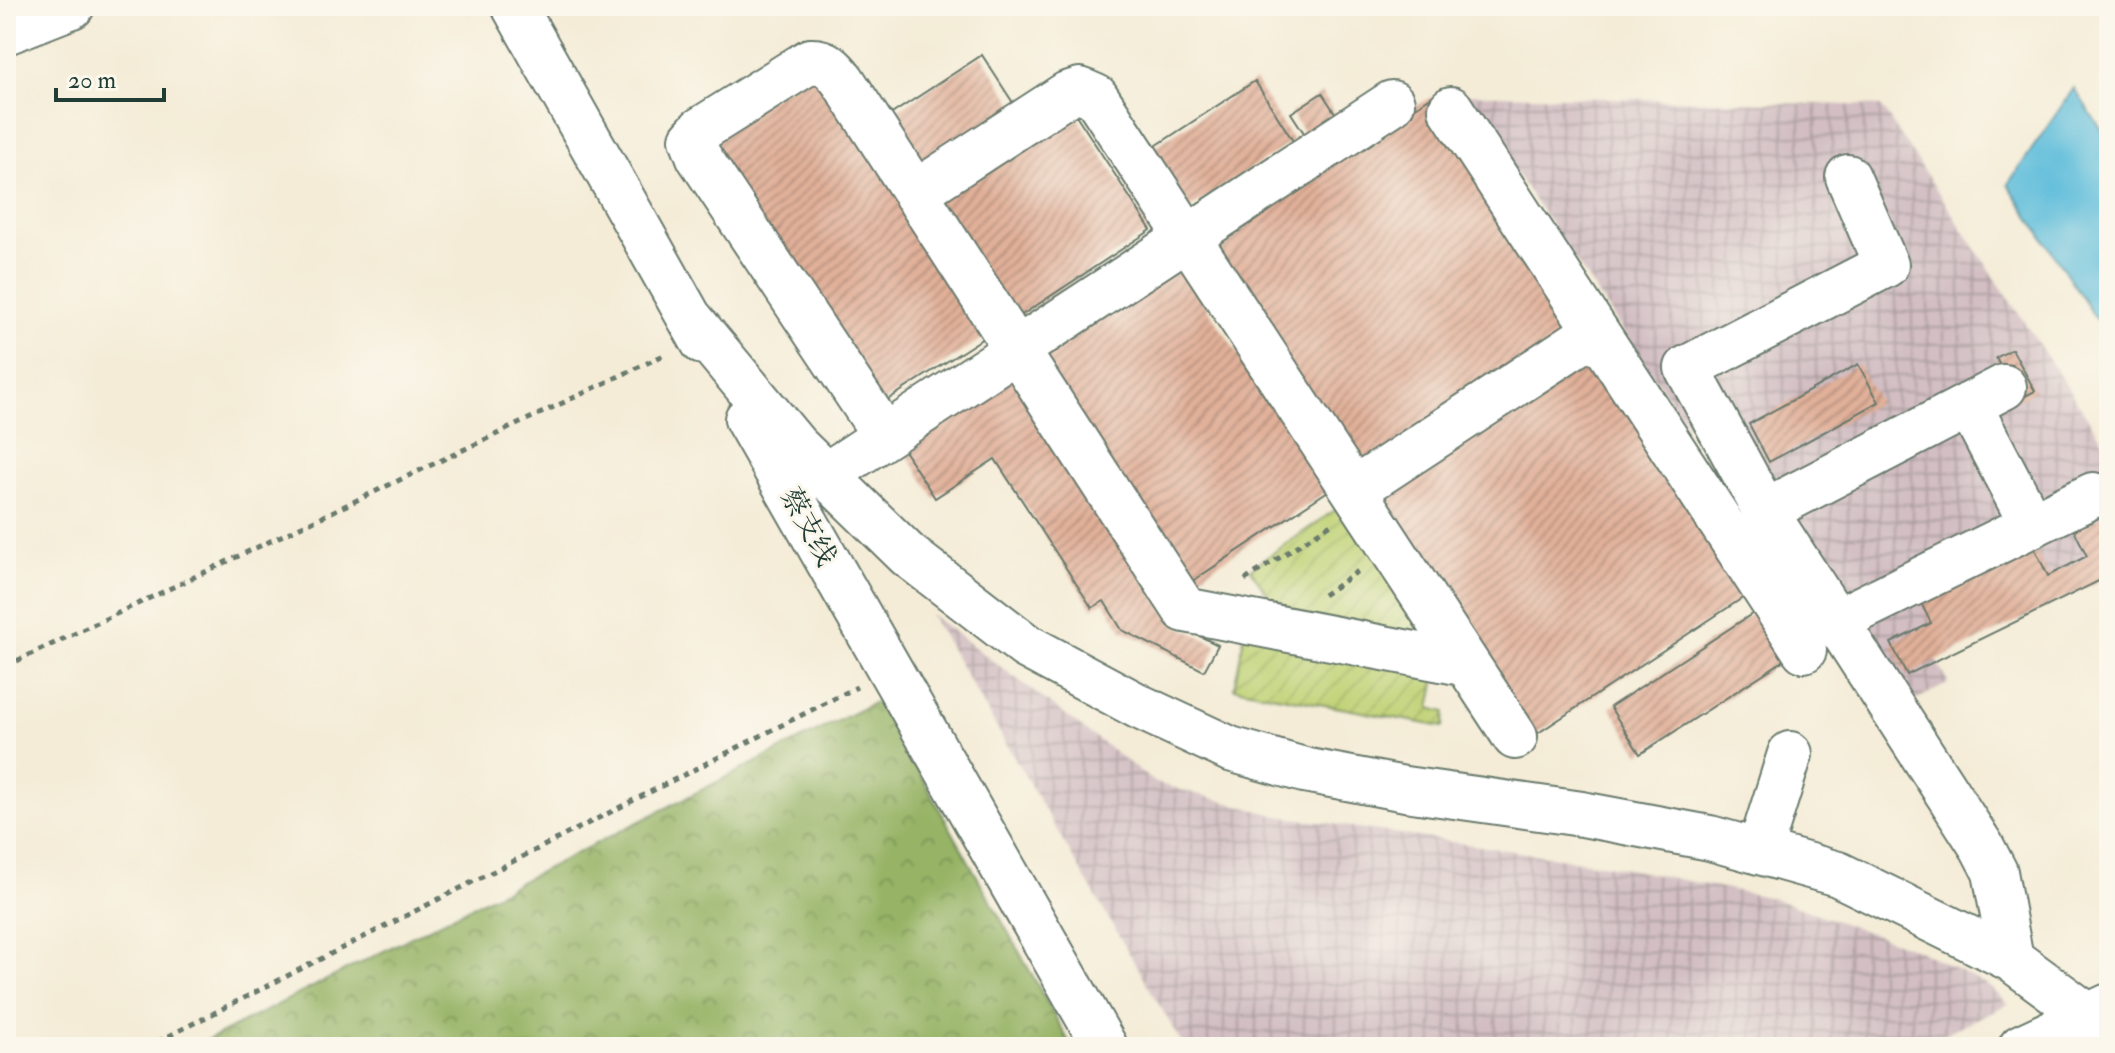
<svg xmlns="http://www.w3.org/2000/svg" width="2115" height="1053" font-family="'IM FELL Double Pica','Noto Serif SC',serif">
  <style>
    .industrial { fill: url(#industrial-grid) }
    .forest { fill: url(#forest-crowns); stroke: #5b784d; stroke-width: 2 }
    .garden { fill: url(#garden-furrows); stroke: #6f8854; stroke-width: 2 }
    .water { fill: #5bbcda; stroke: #3d7c87; stroke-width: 2 }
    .building { fill: url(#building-hatch) }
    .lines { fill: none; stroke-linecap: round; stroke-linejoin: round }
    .minor-casing { stroke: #6a7a6d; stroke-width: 48 }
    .path { stroke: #6a7a6d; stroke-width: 5; stroke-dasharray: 6 6; stroke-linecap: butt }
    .minor { stroke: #fff; stroke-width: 44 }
    .labels { text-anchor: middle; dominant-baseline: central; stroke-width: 6; stroke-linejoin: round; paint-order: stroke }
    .street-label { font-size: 28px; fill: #1f3d34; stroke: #fbf7ec }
  </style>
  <defs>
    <pattern id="industrial-grid" width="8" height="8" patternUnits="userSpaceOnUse" patternTransform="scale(2)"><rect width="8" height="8" fill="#d2bec3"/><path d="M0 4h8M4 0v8" fill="none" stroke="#aa9c9f"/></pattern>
    <pattern id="forest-crowns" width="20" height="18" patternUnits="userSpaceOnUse" patternTransform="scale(2)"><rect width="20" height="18" fill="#97b466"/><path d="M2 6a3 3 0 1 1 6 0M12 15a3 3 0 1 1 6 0" fill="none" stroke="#7b9455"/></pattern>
    <pattern id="garden-furrows" width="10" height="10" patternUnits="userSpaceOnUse" patternTransform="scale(2)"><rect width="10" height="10" fill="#bfd275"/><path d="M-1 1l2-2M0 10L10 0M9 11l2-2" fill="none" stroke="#a4b566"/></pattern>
    <pattern id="building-hatch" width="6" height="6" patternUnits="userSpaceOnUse" patternTransform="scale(2)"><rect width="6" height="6" fill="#e1b099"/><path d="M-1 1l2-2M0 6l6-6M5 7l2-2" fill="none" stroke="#b6907e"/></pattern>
  </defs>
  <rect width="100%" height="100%" fill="#fbf7ec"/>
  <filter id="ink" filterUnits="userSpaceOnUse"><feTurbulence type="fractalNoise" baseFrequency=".0125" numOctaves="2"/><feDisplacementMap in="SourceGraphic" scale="16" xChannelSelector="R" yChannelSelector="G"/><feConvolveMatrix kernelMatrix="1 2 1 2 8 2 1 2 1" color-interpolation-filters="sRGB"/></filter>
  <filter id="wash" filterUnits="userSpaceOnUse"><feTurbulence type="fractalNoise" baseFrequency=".006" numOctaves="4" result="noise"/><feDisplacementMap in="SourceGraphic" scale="32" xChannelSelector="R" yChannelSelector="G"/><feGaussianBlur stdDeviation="1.8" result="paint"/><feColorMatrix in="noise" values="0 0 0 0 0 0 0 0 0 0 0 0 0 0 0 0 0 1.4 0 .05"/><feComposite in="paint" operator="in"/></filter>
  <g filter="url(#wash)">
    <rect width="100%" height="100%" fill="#f4ecd7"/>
    <path class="industrial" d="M1462,94L1881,106L2109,450V576L1936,661L1949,683L1885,716Z
      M930,614L1156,783L1278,816L1613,866L1772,898L1918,950L1986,984L2008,1004L1916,1047H1184Z"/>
    <path class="forest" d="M879,700L1072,1047H194Z"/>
    <path class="garden" d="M1344,504L1442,647L1430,708L1445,712L1443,727L1234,688L1245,632L1281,613L1250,569Z"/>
    <path class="water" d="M2074,88L2109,141L2107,336L2008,184Z"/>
    <g id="blocks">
      <path class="building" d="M982,55L1019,112L918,178L881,121Z
        M818,68L988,335L870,411L700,144Z
        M1255,81L1293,141L1186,211L1148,151Z
        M1322,93L1337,116L1306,136L1291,113Z
        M1431,97L1581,328L1355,476L1204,245Z
        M1067,101L1151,230L1011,322L927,193Z
        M1180,266L1328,491L1182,588L1034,363Z
        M1595,349L1753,591L1529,739L1370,497Z
        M2012,349L2035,391L2018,400L1996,358Z
        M1858,364L1879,402L1769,462L1749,424Z
        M1014,377L1173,623L1218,645L1204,671L1122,630L1104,601L1092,608L995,459L935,498L903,449Z
        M2109,513V576L1907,675L1891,643L1931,623L1919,599L2032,543L2048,576L2087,556L2074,530Z
        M1758,610L1789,657L1640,754L1610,707Z"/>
    </g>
  </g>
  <g filter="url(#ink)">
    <use href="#blocks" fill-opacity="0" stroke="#6a7a6d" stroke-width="2"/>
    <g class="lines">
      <g class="minor-casing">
        <path id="minor" d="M514,6L703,342
          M6,32L72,6
          M1451,109L1804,650
          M915,193L1067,94L1080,90L1096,97L1515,737
          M689,317L796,446L908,555L1026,646L1140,707L1230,749L1304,770L1405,789L1582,814L1710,838L1838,874L2011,959L2109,1031
          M2004,387L1765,511L1982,847L1995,872L2011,959
          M1969,405L2032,525
          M747,419L1105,1047
          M885,436L699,157L692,139L700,130L810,61C826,60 834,69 843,81L1185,610L1467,664
          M826,475L1392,103
          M1354,490L1596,331
          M1765,511L1687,368L1886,265L1848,177
          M1836,621L2093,495
          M1759,852L1790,754
          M2021,1047L2109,1006"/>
      </g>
      <path class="path" d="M1245,580L1331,524
        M1323,595L1361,569
        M6,666L664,355
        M147,1047L857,687"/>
      <use href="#minor" class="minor"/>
    </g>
  </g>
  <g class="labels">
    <g class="street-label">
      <text transform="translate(808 527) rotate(61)">蔡支线</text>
    </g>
  </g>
  <rect width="2115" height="1053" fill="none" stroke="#fbf7ec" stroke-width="32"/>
  <path d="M56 88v12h108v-12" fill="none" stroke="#1f3d34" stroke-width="4"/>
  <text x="68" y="88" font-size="24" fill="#1f3d34" stroke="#fbf7ec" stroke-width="6" paint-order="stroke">20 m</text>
</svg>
